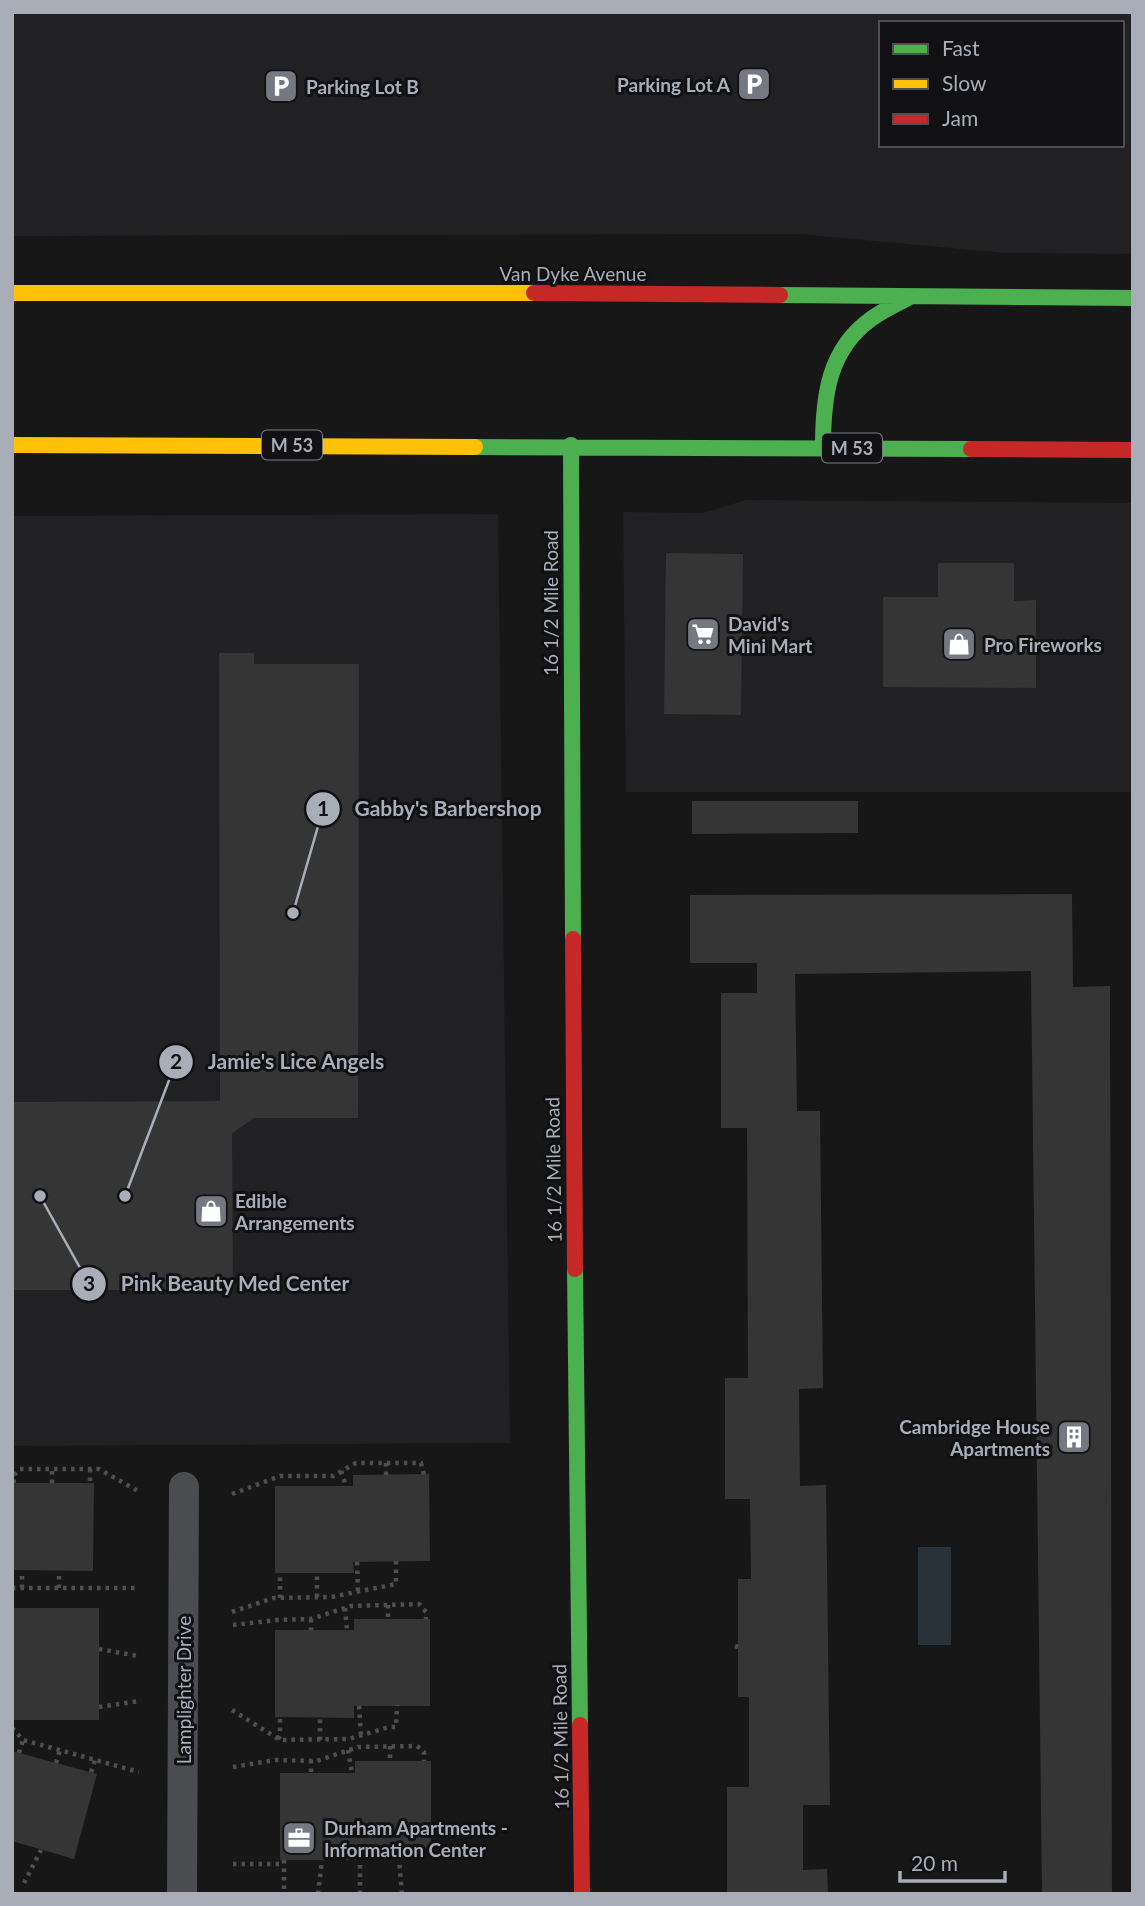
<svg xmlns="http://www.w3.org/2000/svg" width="1145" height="1906" font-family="Lato,sans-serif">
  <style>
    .built { fill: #212123; fill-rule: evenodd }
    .water { fill: #2a3239 }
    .building { fill: #353536 }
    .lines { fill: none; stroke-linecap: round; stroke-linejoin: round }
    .path { stroke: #4d4e52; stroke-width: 4.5; stroke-dasharray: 3.5 5; stroke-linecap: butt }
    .street { stroke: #4b4c50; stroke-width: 30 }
    .fast { stroke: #4caf50; stroke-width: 16 }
    .slow { stroke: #ffc107; stroke-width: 16 }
    .jam { stroke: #c62828; stroke-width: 16 }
    .labels { text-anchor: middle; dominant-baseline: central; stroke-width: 6; stroke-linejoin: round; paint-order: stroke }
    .shield { fill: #111113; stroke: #7b7e86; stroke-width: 2 }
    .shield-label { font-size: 18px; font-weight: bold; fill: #a8adb8 }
    .poi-label { font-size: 19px; font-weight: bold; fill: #a8adb8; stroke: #111113; text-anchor: start }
    .street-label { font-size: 19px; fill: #a8adb8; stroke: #111113 }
    .leader { fill: none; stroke: #a8adb8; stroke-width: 2.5 }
    .callout-dot { fill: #a8adb8; stroke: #111113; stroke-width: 2.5 }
    .mark-label { font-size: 21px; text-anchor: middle; font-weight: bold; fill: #111 }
    .callout-label { font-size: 21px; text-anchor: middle; font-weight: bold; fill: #a8adb8; stroke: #111113; stroke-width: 6; stroke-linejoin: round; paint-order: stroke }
  </style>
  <rect width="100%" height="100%" fill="#171717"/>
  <path class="built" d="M12,12H1133V254L1004,253L799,234L12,236ZM881,23H1122V145H881Z
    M746,500L1133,503V792H626L623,512L703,513Z
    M498,514L510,1443L12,1446V516Z"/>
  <path class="water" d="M918,1547H951V1645H918Z"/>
  <path class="building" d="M666,553L743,554L741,715L664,714Z
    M938,563H1014V601L1036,600V688L883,687V597H938Z
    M219,653H254V664H359L358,1118H254L232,1133L233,1290H12V1102L220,1101Z
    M692,801H858V833L692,834Z
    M1072,894L1073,987L1110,986L1112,1894H1042L1031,971L795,974L797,1111H820L823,1388L799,1389L800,1486L826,1485L830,1805H803V1870L827,1869L828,1894H727V1787H749V1697H738V1579H751L750,1499H725V1378H748L747,1128H721V993H757V963H690V895Z
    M429,1474L430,1561L353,1562L354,1573H275V1486H353V1475Z
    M12,1483H94L93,1571L12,1570Z
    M12,1608H99V1720H12Z
    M354,1619H430V1706H354V1718L275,1717V1630H354Z
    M12,1751L97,1774L74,1859L12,1841Z
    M355,1761H431V1848H356V1860H280V1773H355Z"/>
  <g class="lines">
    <path class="path" d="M386,1463V1475
      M90,1469V1483
      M341,1471L346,1486
      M14,1483L13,1476L20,1469H99L138,1491
      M52,1483V1469
      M232,1494L280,1476H333L356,1463H421L424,1475
      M357,1562L358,1592
      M12,1588H139
      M22,1588V1571
      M59,1588V1571
      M317,1597V1574
      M280,1598V1574
      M388,1605V1619
      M345,1608L347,1630
      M232,1612L273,1598L331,1597L396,1584V1561
      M311,1619V1630
      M233,1625L277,1620L311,1619L351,1606L419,1604L426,1612V1619
      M735,1646L738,1647
      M99,1649L138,1656
      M359,1706L361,1736
      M99,1707L139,1701
      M232,1710L280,1740L349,1739L389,1727H396L397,1705
      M12,1728L23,1740L139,1772
      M278,1739L280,1736V1718
      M320,1740V1717
      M390,1746V1761
      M348,1750L352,1773
      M19,1753L23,1740
      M311,1760V1773
      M56,1763L60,1750
      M233,1767L275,1760L317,1761L358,1747L417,1746L424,1752V1761
      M91,1772L95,1760
      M398,1848L402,1894
      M284,1860V1894
      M233,1864H284
      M24,1883L41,1850
      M318,1894L322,1860
      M360,1894V1848"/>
    <path class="street" d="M182,1894L184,1487"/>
    <path class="fast" d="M780,295L1133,298
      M571,445L573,939
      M475,447L971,449
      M823,447C823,397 828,350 871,319C883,310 897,304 910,297
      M575,1269L580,1725"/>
    <path class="slow" d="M12,293H534
      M12,445L475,447"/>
    <path class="jam" d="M534,293L780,295
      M971,449L1133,450
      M573,939L575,1269
      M580,1725L582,1894"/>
  </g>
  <defs>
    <g id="parking-square" transform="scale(1.75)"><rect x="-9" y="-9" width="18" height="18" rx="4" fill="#757880" stroke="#111113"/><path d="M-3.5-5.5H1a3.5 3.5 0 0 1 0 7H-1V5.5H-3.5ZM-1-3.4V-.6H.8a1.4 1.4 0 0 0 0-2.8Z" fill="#fff"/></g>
    <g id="supermarket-square" transform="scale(1.75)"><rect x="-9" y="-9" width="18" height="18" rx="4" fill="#757880" stroke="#111113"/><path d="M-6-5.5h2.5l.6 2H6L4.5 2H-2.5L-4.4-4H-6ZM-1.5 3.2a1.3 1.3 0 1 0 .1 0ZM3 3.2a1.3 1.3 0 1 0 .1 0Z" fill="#fff"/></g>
    <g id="shop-square" transform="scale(1.75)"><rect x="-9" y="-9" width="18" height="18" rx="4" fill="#757880" stroke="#111113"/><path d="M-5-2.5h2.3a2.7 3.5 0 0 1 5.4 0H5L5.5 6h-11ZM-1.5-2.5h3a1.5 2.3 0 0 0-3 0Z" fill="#fff"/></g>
    <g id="building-square" transform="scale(1.75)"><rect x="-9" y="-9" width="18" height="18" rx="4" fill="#757880" stroke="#111113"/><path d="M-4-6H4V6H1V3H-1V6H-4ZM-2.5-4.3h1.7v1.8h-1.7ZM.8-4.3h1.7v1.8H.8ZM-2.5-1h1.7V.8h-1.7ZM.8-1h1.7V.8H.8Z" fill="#fff"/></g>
    <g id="office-square" transform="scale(1.75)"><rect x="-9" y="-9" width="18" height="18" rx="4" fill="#757880" stroke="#111113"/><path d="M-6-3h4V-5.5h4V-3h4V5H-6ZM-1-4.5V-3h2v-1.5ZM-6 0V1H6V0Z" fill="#fff"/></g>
  </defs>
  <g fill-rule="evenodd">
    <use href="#parking-square" x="754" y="84"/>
    <use href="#parking-square" x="281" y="86"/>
    <use href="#supermarket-square" x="703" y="634"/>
    <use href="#shop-square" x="959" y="644"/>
    <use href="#shop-square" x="211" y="1211"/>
    <use href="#building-square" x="1074" y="1437"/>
    <use href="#office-square" x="299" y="1838"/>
  </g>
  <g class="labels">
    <g class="shield">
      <rect x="262" y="430.5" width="60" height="29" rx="5"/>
      <rect x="822" y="433.5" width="60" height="29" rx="5"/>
    </g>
    <g class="shield-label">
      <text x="292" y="445">M 53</text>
      <text x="852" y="448">M 53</text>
    </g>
    <g class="poi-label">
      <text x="730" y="84" text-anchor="end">Parking Lot A</text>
      <text x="306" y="86">Parking Lot B</text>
      <text x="728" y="623">David's<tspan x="728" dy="22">Mini Mart</tspan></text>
      <text x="984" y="644">Pro Fireworks</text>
      <text x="235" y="1200">Edible<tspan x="235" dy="22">Arrangements</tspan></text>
      <text x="1050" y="1426" text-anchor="end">Cambridge House<tspan x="1050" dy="22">Apartments</tspan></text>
      <text x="324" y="1827">Durham Apartments -<tspan x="324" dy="22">Information Center</tspan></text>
    </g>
    <g class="street-label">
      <text x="573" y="273">Van Dyke Avenue</text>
      <text transform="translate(550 603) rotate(-90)">16 1/2 Mile Road</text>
      <text transform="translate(553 1170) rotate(-91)">16 1/2 Mile Road</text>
      <text transform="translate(183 1690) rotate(-90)">Lamplighter Drive</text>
      <text transform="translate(560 1737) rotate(-91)">16 1/2 Mile Road</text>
    </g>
  </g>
  <path class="leader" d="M293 913L323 809M125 1196L176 1062M40 1196L89 1284"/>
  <g class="callout-dot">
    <circle cx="293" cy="913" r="7"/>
    <circle cx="125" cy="1196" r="7"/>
    <circle cx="40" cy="1196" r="7"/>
    <circle cx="323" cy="809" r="18"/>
    <circle cx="176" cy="1062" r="18"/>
    <circle cx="89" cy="1284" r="18"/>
  </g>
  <g class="mark-label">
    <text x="323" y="816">1</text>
    <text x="176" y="1069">2</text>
    <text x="89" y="1291">3</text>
  </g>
  <g class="callout-label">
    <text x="448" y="816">Gabby's Barbershop</text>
    <text x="296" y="1069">Jamie's Lice Angels</text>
    <text x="235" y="1291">Pink Beauty Med Center</text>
  </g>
  <rect width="1145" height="1906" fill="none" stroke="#a8adb8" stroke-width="28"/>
  <rect x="879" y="21" width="245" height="126" fill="#111113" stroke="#4d4f55" stroke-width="2"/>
  <rect x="893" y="44" width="35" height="10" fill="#4caf50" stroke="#4d4f55" stroke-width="2"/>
  <text x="942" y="56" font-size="21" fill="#a8adb8">Fast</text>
  <rect x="893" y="79" width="35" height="10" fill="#ffc107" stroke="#4d4f55" stroke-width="2"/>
  <text x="942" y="91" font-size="21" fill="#a8adb8">Slow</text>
  <rect x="893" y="114" width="35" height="10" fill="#c62828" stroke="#4d4f55" stroke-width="2"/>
  <text x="942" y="126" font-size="21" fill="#a8adb8">Jam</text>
  <path d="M900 1871v10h105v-10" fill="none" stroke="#a8adb8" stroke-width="3.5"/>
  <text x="911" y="1871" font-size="21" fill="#a8adb8" stroke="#111113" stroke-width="5" paint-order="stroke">20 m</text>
</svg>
